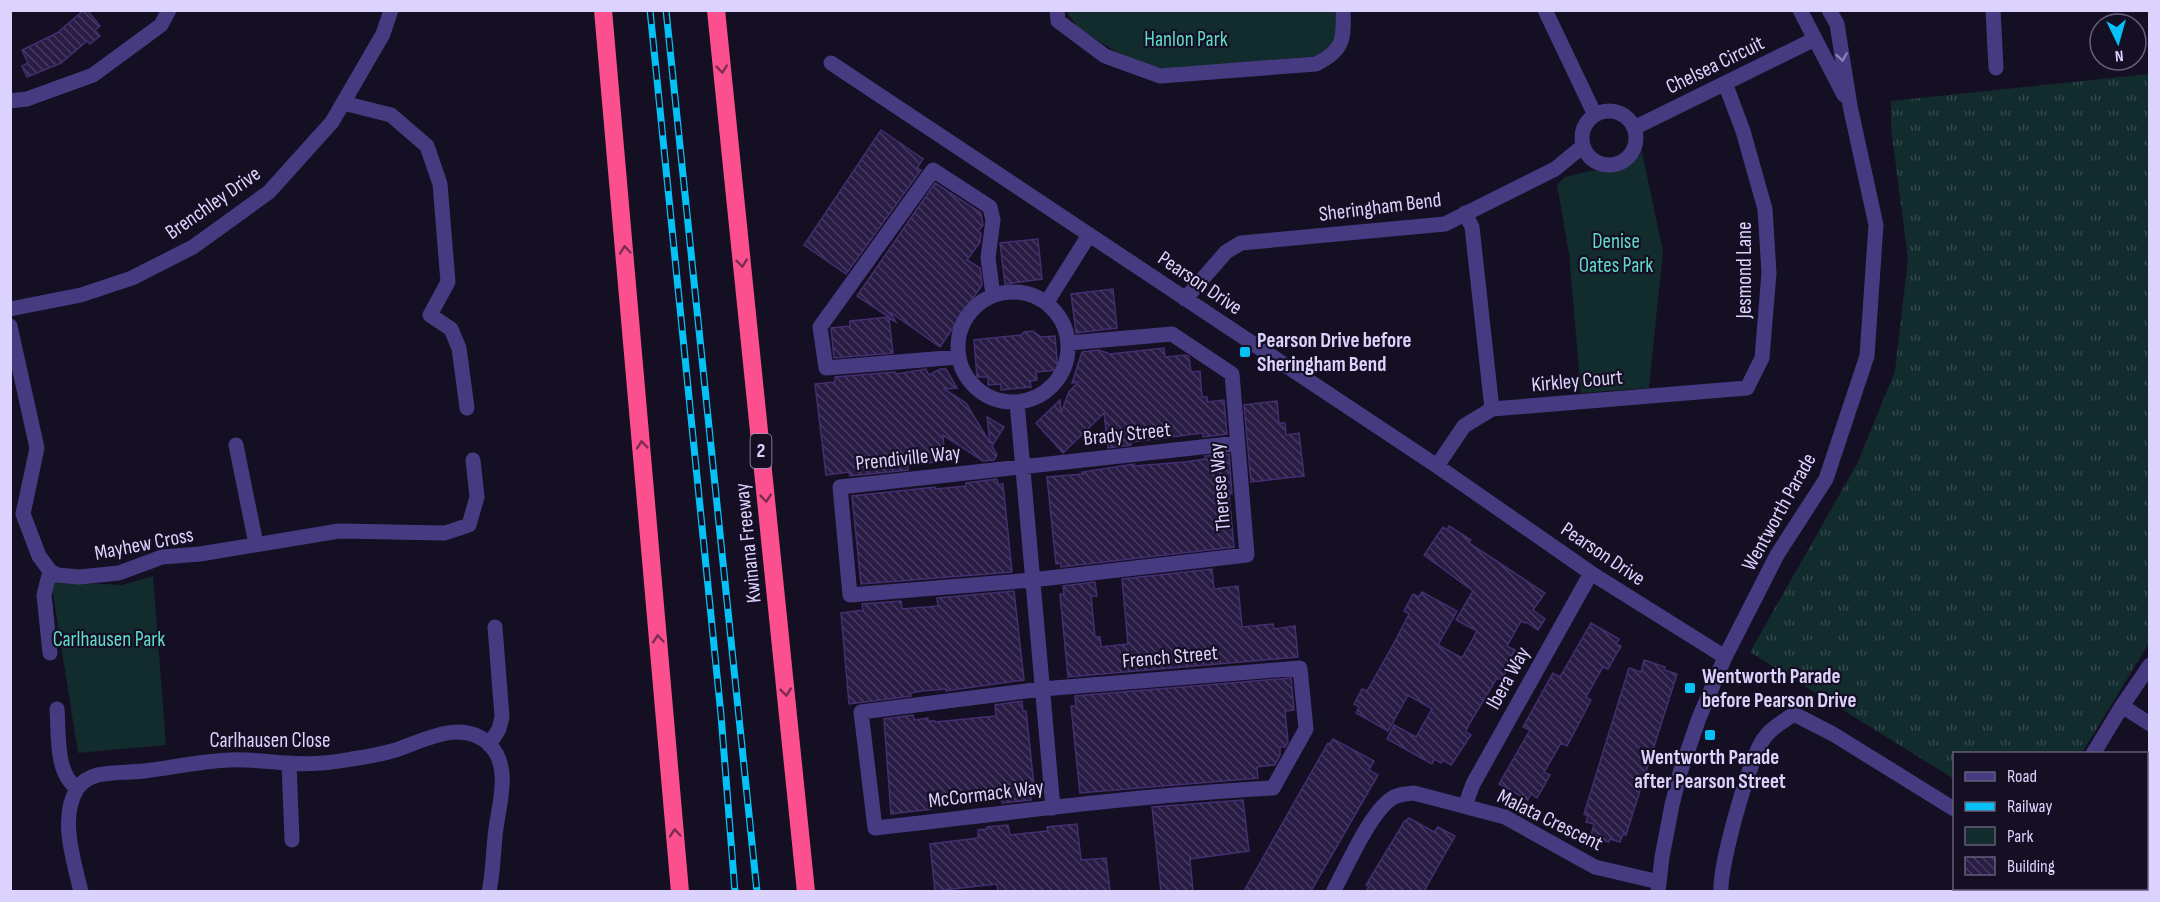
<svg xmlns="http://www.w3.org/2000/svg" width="2160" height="902" font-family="'Sofia Sans Condensed',sans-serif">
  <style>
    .grass { fill: url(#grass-tufts) }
    .park { fill: #122b2d }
    .building { fill: url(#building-back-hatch); stroke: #432e6f; stroke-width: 1.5 }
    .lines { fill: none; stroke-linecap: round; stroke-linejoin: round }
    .minor { stroke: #463b81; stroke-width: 15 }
    .highway { stroke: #fb508d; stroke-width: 18 }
    .rail-casing { stroke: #06c1f6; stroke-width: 7 }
    .rail { stroke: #150f23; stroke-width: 4.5; stroke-dasharray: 14; stroke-linecap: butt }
    .oneway { stroke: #8a7fb9 }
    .oneway2 { stroke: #7c2c53 }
    .poi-dot { fill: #06c1f6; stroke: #150f23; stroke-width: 2 }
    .labels { text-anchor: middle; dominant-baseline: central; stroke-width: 4.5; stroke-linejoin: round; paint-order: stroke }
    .shield { fill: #150f23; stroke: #a098bc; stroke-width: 1.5 }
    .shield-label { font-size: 20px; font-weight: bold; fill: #dcd2fe }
    .park-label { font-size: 21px; fill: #5fdccc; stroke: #150f23 }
    .street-label { font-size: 21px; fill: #dcd2fe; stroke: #150f23 }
    .poi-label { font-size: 21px; font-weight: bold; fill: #dcd2fe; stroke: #150f23; text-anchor: start }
  </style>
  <defs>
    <pattern id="grass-tufts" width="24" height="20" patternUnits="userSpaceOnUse" patternTransform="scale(1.5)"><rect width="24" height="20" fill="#122b2d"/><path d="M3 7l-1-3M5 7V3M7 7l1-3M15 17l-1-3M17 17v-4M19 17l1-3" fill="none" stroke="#34494c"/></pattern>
    <pattern id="building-back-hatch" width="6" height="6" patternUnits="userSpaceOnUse" patternTransform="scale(1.5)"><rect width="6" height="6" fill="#281b44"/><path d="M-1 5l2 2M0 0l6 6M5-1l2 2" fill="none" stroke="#473b60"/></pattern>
  </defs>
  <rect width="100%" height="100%" fill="#150f23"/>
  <path class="grass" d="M2149,74V643L2082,753L1954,754V779L1750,652L1858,462L1895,371L1908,259L1891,128V101Z"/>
  <path class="park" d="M1066,11H1335C1337,35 1337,42 1316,56L1172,69L1150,67L1133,62L1079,29Z
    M1642,152L1663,251L1649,388L1581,393L1569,254L1557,185L1565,177L1590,171L1620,170L1631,164Z
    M153,576L166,745L78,753L51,581L122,585Z"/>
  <path class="building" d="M84,10H87L100,26L95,30L100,36L90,44L87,41L61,63L27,77L22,66L28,63L22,50L57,33Z
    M881,130L923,159L917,168L921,170L846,274L804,245Z
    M935,183L981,213L983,225L978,231L981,233L980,242L967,260L980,268L982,285L940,347L890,312L896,322L889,318L893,353L834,358L831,328L850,326V321L889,317L857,296Z
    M1038,239L1042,279L1005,284L1000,243Z
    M1113,289L1117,328L1076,333L1071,294Z
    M1033,331L1041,337L1055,336L1058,370L1036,372L1037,380L1030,381L1031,387L1001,390V384L988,385V377H977L974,340L1021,335L1024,332Z
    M1164,348L1165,357L1186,355L1189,357L1191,372L1200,371L1202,397H1207V402L1224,400L1227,434L1203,437V433L1131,442V445L1108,448L1104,413L1063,453L1036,423L1060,400L1061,413L1069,392L1078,382L1072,383L1082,352L1099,350L1110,354Z
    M926,369L929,375L940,369H946L957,388L944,389L966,403L990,443L987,417L1004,427L992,446L997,455L994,460L983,461L943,435L945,461L908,465V470L850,476L849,472L826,475L815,384L835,382V377L895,372L896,374Z
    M1277,401L1279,423H1285L1286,435L1299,433L1304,476L1251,482L1244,405Z
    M1229,454L1232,494H1229L1234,547L1061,567V563L1056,564L1047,477L1083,474L1082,472L1134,464V466L1185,462L1205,459V456Z
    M997,479L998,484H1003L1012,572L861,584L852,496L935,487V489L966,486V483Z
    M1449,526L1471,540L1469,543L1545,593L1533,610L1545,619L1538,630L1526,622L1525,623L1521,621L1507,646L1515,650L1507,663L1510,664L1501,680L1497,678L1468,726L1466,732L1471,735L1451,765L1443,760L1441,763L1434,759L1432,764L1387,739L1394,725L1416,737L1432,709L1408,695L1388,731L1356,713L1359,707L1354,704L1362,689L1367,691L1393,645L1409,614L1404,611L1413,594L1419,597L1422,592L1457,611L1438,645L1462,658L1477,631L1456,620L1473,591L1424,555L1443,527L1447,530Z
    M1212,569L1214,589L1238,586L1242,627L1273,624L1274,629L1295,626L1298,657L1068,677L1060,594H1064L1063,586L1095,582L1097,596H1091L1095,637H1100L1101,647L1128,644L1122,579Z
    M1014,591L1024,680L946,691V689L921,691L911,693V696L849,704L841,613L863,610L862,604L901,601L902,609L913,608L938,606L937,598Z
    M1591,623L1619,639L1616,644L1621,646L1608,669L1603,667L1586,697L1591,700L1567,746L1561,743L1544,772L1550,775L1537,798L1531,794L1528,800L1499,784L1530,730L1523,727L1553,673L1560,677Z
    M1644,660L1665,667L1664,670L1677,674L1626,835L1623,834L1620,842L1610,839L1609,842L1591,836L1594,824L1586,822L1588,816L1584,814L1629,668L1641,672Z
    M1291,678L1294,710L1285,711L1288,742L1285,747H1280V755L1275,765L1257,767L1258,778L1080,793L1071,706H1076L1075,696Z
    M1022,701L1023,711H1026L1035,795L1031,796V800L1002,803V799L958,803L932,806V809L891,814L884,719L913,715L914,720L928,718V721H935V722L996,716L995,705Z
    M1333,739L1374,761L1369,770L1378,775L1311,891H1244L1328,743L1330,744Z
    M1243,800L1249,851L1190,859L1193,891H1161L1152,807Z
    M1409,818L1434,832L1438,827L1455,836L1424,891H1366L1369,887L1366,885L1404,822Z
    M1077,824L1081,860L1106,858L1110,891H998L997,884L935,891L930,844L978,838V830L987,829V827L1008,825L1010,835L1048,831L1047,827Z"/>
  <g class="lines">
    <path class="minor" d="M1057,10L1058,21L1105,56L1160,76L1316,64C1344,50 1344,39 1343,10
      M1545,10L1595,115
      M1800,10L1844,95
      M1993,10L1996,68
      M831,63L1437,466L1591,573L1725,657
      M10,101L27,99L93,75L161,25L169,10
      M343,103L391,115L427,146L440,184L448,282L430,315L451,329L459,348L467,408
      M1582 138a27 27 0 1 1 54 0a27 27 0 1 1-54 0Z
      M1634,128L1815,39
      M1465,213L1472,227L1492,409
      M958 347a55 55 0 1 1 110 0a55 55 0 1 1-110 0Z
      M1185,299L1226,252L1241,243L1445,224L1555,169L1583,146
      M1047,302L1089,235
      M10,309L81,295L132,278L193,247L269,192L332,122L383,34L391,10
      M10,326L37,448L23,514L39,556L50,571L57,575L79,577L119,573L162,557L200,554L339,531L445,533L469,525L477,497L473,460
      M1069,343L1172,334L1232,374L1247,555L1032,580L850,595L840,487L1238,443
      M958,357L826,368L820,327L933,170L990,207L993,220L988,258L993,295
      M1017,402L1053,808
      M236,445L256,544
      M1437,466L1464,426L1492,409L1747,388L1762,358L1769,273L1765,209L1743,131L1725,83
      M50,571L44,595L50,653
      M1300,668L1306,729L1273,788C1140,795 1008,813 875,828L861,712L1042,689Z
      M2122,706L2150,724
      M57,709C59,734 55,773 77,788
      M489,745L499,729L502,717L495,627
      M2093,754L2122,706L2150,665
      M289,764L292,840
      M1465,806L1473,784L1591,573
      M2082,888L2086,892
      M81,892C74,861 59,818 77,789C90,768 122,774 144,771C172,768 200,761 229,760C249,759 269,762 288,763C309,765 331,763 352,759C366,757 382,754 396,750C425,740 463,718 490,745C513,769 497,809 495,837C493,856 493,873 489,892
      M1333,892C1346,868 1370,813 1391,799C1398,794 1405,794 1414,793L1505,817L1595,867L1659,882
      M1658,892L1662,857L1672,805L1680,773L1699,718L1725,657L1777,555L1826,479L1867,356L1876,225L1850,106L1837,24L1829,10
      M1721,892C1719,867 1750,755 1765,737C1772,727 1784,721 1794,714L1833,734L1954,809"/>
    <path class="highway" d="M603,10L680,892
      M716,10L806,892"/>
    <g class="rail-casing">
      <path id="rail" d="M650,10L721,715L735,892
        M666,10L757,892"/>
    </g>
    <use href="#rail" class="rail"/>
  </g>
  <defs><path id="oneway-chevron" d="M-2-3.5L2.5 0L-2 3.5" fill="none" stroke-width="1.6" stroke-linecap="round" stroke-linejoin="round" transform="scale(1.5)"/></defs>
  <use class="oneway" href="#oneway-chevron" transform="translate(1842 57) rotate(81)"/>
  <g class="oneway2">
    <use href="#oneway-chevron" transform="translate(722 69) rotate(84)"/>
    <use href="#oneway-chevron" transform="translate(625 250) rotate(-95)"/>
    <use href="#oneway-chevron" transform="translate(742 263) rotate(84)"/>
    <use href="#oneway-chevron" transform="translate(642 445) rotate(-95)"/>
    <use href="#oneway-chevron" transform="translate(766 498) rotate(84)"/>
    <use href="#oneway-chevron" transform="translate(658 639) rotate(-95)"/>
    <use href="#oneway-chevron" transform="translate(786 692) rotate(84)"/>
    <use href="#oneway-chevron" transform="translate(675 833) rotate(-95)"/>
  </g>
  <g class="poi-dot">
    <rect x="1239" y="346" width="12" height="12" rx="3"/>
    <rect x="1684" y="682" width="12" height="12" rx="3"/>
    <rect x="1704" y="729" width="12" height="12" rx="3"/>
  </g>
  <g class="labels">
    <rect class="shield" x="750.5" y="434" width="21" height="34" rx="4.5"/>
    <g class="shield-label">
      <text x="761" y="451">2</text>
    </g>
    <g class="park-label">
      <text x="1186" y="39">Hanlon Park</text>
      <text x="1616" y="241">Denise<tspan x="1616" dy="24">Oates Park</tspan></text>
      <text x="109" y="639">Carlhausen Park</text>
    </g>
    <g class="street-label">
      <text transform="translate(1715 65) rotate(-26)">Chelsea Circuit</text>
      <text transform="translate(213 203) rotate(-35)">Brenchley Drive</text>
      <text transform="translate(1380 207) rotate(-7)">Sheringham Bend</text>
      <text transform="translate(1744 270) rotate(-90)">Jesmond Lane</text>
      <text transform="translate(1200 283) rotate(34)">Pearson Drive</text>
      <text transform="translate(1577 381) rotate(-5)">Kirkley Court</text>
      <text transform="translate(1127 434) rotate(-6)">Brady Street</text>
      <text transform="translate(908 458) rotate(-6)">Prendiville Way</text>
      <text transform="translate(1220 487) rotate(-95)">Therese Way</text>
      <text transform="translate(1779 512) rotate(-61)">Wentworth Parade</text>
      <text transform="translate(748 543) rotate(-96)">Kwinana Freeway</text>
      <text transform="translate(144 544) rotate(-11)">Mayhew Cross</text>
      <text transform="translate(1603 554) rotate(34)">Pearson Drive</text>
      <text transform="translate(1170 657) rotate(-5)">French Street</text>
      <text transform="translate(1508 678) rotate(-61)">Ibera Way</text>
      <text x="270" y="740">Carlhausen Close</text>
      <text transform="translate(986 794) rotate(-7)">McCormack Way</text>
      <text transform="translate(1550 820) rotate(26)">Malata Crescent</text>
    </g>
    <g class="poi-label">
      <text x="1257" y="340">Pearson Drive before<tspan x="1257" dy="24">Sheringham Bend</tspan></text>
      <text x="1702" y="676">Wentworth Parade<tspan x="1702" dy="24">before Pearson Drive</tspan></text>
      <text x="1710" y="757" text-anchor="middle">Wentworth Parade<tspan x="1710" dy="24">after Pearson Street</tspan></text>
    </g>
  </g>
  <rect width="2160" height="902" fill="none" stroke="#dcd2fe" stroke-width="24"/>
  <rect x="1953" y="752" width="195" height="138" fill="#150f23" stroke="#655d7b" stroke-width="1.5"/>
  <rect x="1965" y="772" width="30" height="9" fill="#463b81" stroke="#655d7b" stroke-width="1.5"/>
  <text x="2007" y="782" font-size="18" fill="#dcd2fe">Road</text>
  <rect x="1965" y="802" width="30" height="9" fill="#06c1f6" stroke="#655d7b" stroke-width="1.5"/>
  <text x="2007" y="812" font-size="18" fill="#dcd2fe">Railway</text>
  <rect x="1965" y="827" width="30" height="18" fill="#122b2d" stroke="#655d7b" stroke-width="1.5"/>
  <text x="2007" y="842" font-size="18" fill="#dcd2fe">Park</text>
  <rect x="1965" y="857" width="30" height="18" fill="url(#building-back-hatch)" stroke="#655d7b" stroke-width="1.5"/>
  <text x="2007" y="872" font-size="18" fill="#dcd2fe">Building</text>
  <g transform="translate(2118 42) rotate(175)"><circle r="28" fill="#150f23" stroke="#655d7b" stroke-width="1.5"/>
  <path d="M0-4.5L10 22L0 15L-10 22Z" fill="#06c1f6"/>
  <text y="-9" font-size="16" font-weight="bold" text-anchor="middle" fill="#dcd2fe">N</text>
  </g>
</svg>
